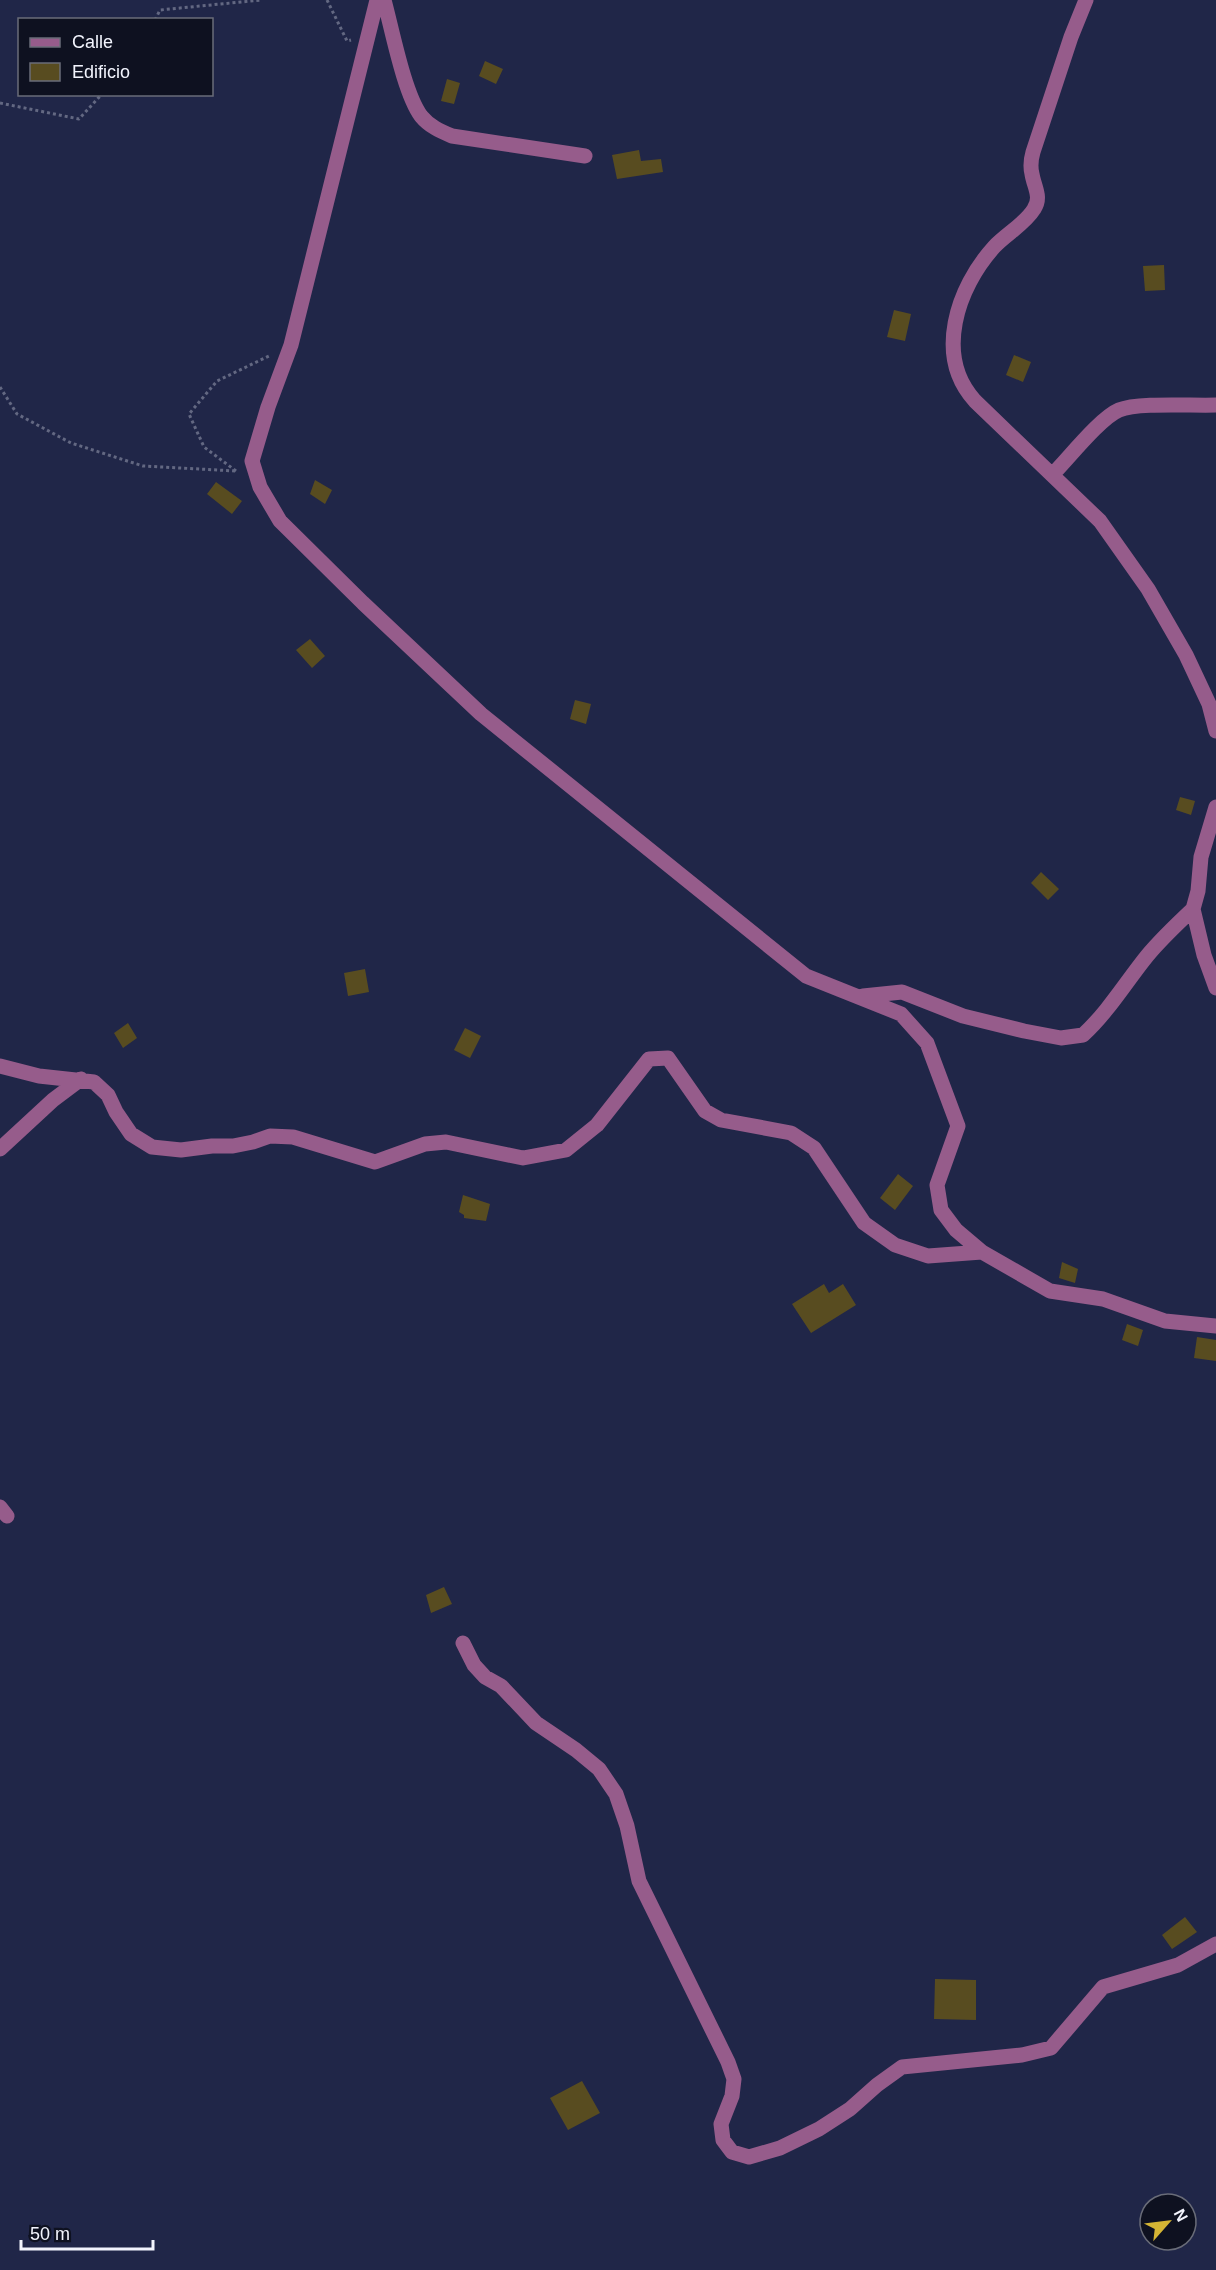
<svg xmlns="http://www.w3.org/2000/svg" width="1216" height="2270" font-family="Arial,sans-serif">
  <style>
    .building { fill: #584c20 }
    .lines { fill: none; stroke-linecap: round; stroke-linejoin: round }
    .path { stroke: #636882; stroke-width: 3; stroke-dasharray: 3 3; stroke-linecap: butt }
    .minor { stroke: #965c8b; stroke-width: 15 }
  </style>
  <rect width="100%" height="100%" fill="#202648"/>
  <path class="building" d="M485,61L503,69L496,84L479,76Z
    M447,79L460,83L454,104L441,101Z
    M639,150L641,161L661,159L663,172L617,179L612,155Z
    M1164,265L1165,290L1145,291L1143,266Z
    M894,310L911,314L905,341L887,337Z
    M1014,355L1031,362L1023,382L1006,375Z
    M315,480L332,490L325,504L310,494Z
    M216,482L242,501L232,514L207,494Z
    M310,639L325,656L312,668L296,650Z
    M575,700L591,704L586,724L570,719Z
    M1180,797L1195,801L1191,815L1176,810Z
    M1041,872L1059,889L1048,900L1031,883Z
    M365,969L369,992L348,996L344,973Z
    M128,1023L137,1038L123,1048L114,1033Z
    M465,1028L481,1036L470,1058L454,1050Z
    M898,1174L913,1186L895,1210L880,1198Z
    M463,1195L490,1204L486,1221L464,1218V1215L459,1212Z
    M1062,1262L1078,1269L1075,1283L1059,1278Z
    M824,1284L829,1293L843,1284L856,1305L811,1333L792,1304Z
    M1127,1324L1143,1330L1138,1346L1122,1340Z
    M1197,1337L1216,1340V1361L1194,1358Z
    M444,1587L452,1604L431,1613L426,1595Z
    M1185,1917L1197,1932L1172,1949L1162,1935Z
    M935,1979L976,1980V2020L934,2019Z
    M582,2081L600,2113L568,2130L550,2098Z"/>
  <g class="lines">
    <path class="path" d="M327,0L347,41L351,40
      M155,20L160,10L261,0
      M0,103L79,119L102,94
      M0,387L17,414L71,443L143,466L236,471
      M236,471L204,447L189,414L217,381L271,355"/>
    <path class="minor" d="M377,0L291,345L268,407L252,461L260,487L280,521L363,603L481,714L806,976L901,1014L927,1043L958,1126L937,1185L941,1210L956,1230L982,1252L1050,1291L1103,1299L1165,1321L1216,1326
      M384,0C392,29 404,93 421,116C429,126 440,131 452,136L585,156
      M1086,0L1071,37L1033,152C1031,159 1030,166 1032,174C1034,187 1042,197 1034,209C1025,224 1006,234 994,247C957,288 934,356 975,401L1100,521L1148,589L1186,655L1209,704L1216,731
      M1052,475C1068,459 1100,418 1119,410C1138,402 1193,406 1216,405
      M1216,807L1201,857L1198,891L1193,909L1204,955L1216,988
      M863,996L902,992L963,1016L1024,1031L1061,1038L1083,1035C1108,1012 1126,982 1147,956C1161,939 1177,924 1193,909
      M0,1066L39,1076L94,1082L108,1095L116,1112L131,1134L152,1147L181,1150L212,1146H233L253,1142L270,1136L293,1137L375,1162L425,1144L446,1142L523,1158L566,1150L597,1125L649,1059L668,1058L705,1111L721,1120L791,1133L814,1148L864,1223L895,1245L928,1256L982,1252
      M0,1149L53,1100L81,1079
      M0,1507L7,1516
      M463,1643L474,1665L485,1677L501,1686L536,1723L576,1750L599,1769L616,1794L627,1826L639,1881L728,2062L734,2079L732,2096L721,2124L723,2140L732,2152L749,2157L780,2148L819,2129L850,2109L877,2085L902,2067L1022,2055L1051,2048L1103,1987L1178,1965L1216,1944"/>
  </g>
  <rect x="18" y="18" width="195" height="78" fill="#0e1120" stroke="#696c78" stroke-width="1.5"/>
  <rect x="30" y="38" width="30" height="9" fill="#965c8b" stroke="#696c78" stroke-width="1.5"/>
  <text x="72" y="48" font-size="18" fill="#f2f4fd">Calle</text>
  <rect x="30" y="63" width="30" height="18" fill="#584c20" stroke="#696c78" stroke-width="1.5"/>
  <text x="72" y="78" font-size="18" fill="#f2f4fd">Edificio</text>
  <g transform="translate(1168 2222) rotate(62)"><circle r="28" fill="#0e1120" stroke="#696c78" stroke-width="1.5"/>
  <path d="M0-4.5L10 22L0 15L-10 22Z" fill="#d5b534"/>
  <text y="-9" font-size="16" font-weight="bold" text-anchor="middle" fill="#f2f4fd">N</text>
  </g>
  <path d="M21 2240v9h132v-9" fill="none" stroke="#f2f4fd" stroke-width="3"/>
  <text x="30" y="2240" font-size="18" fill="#f2f4fd" stroke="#0e1120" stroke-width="4.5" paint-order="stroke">50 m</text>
</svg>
